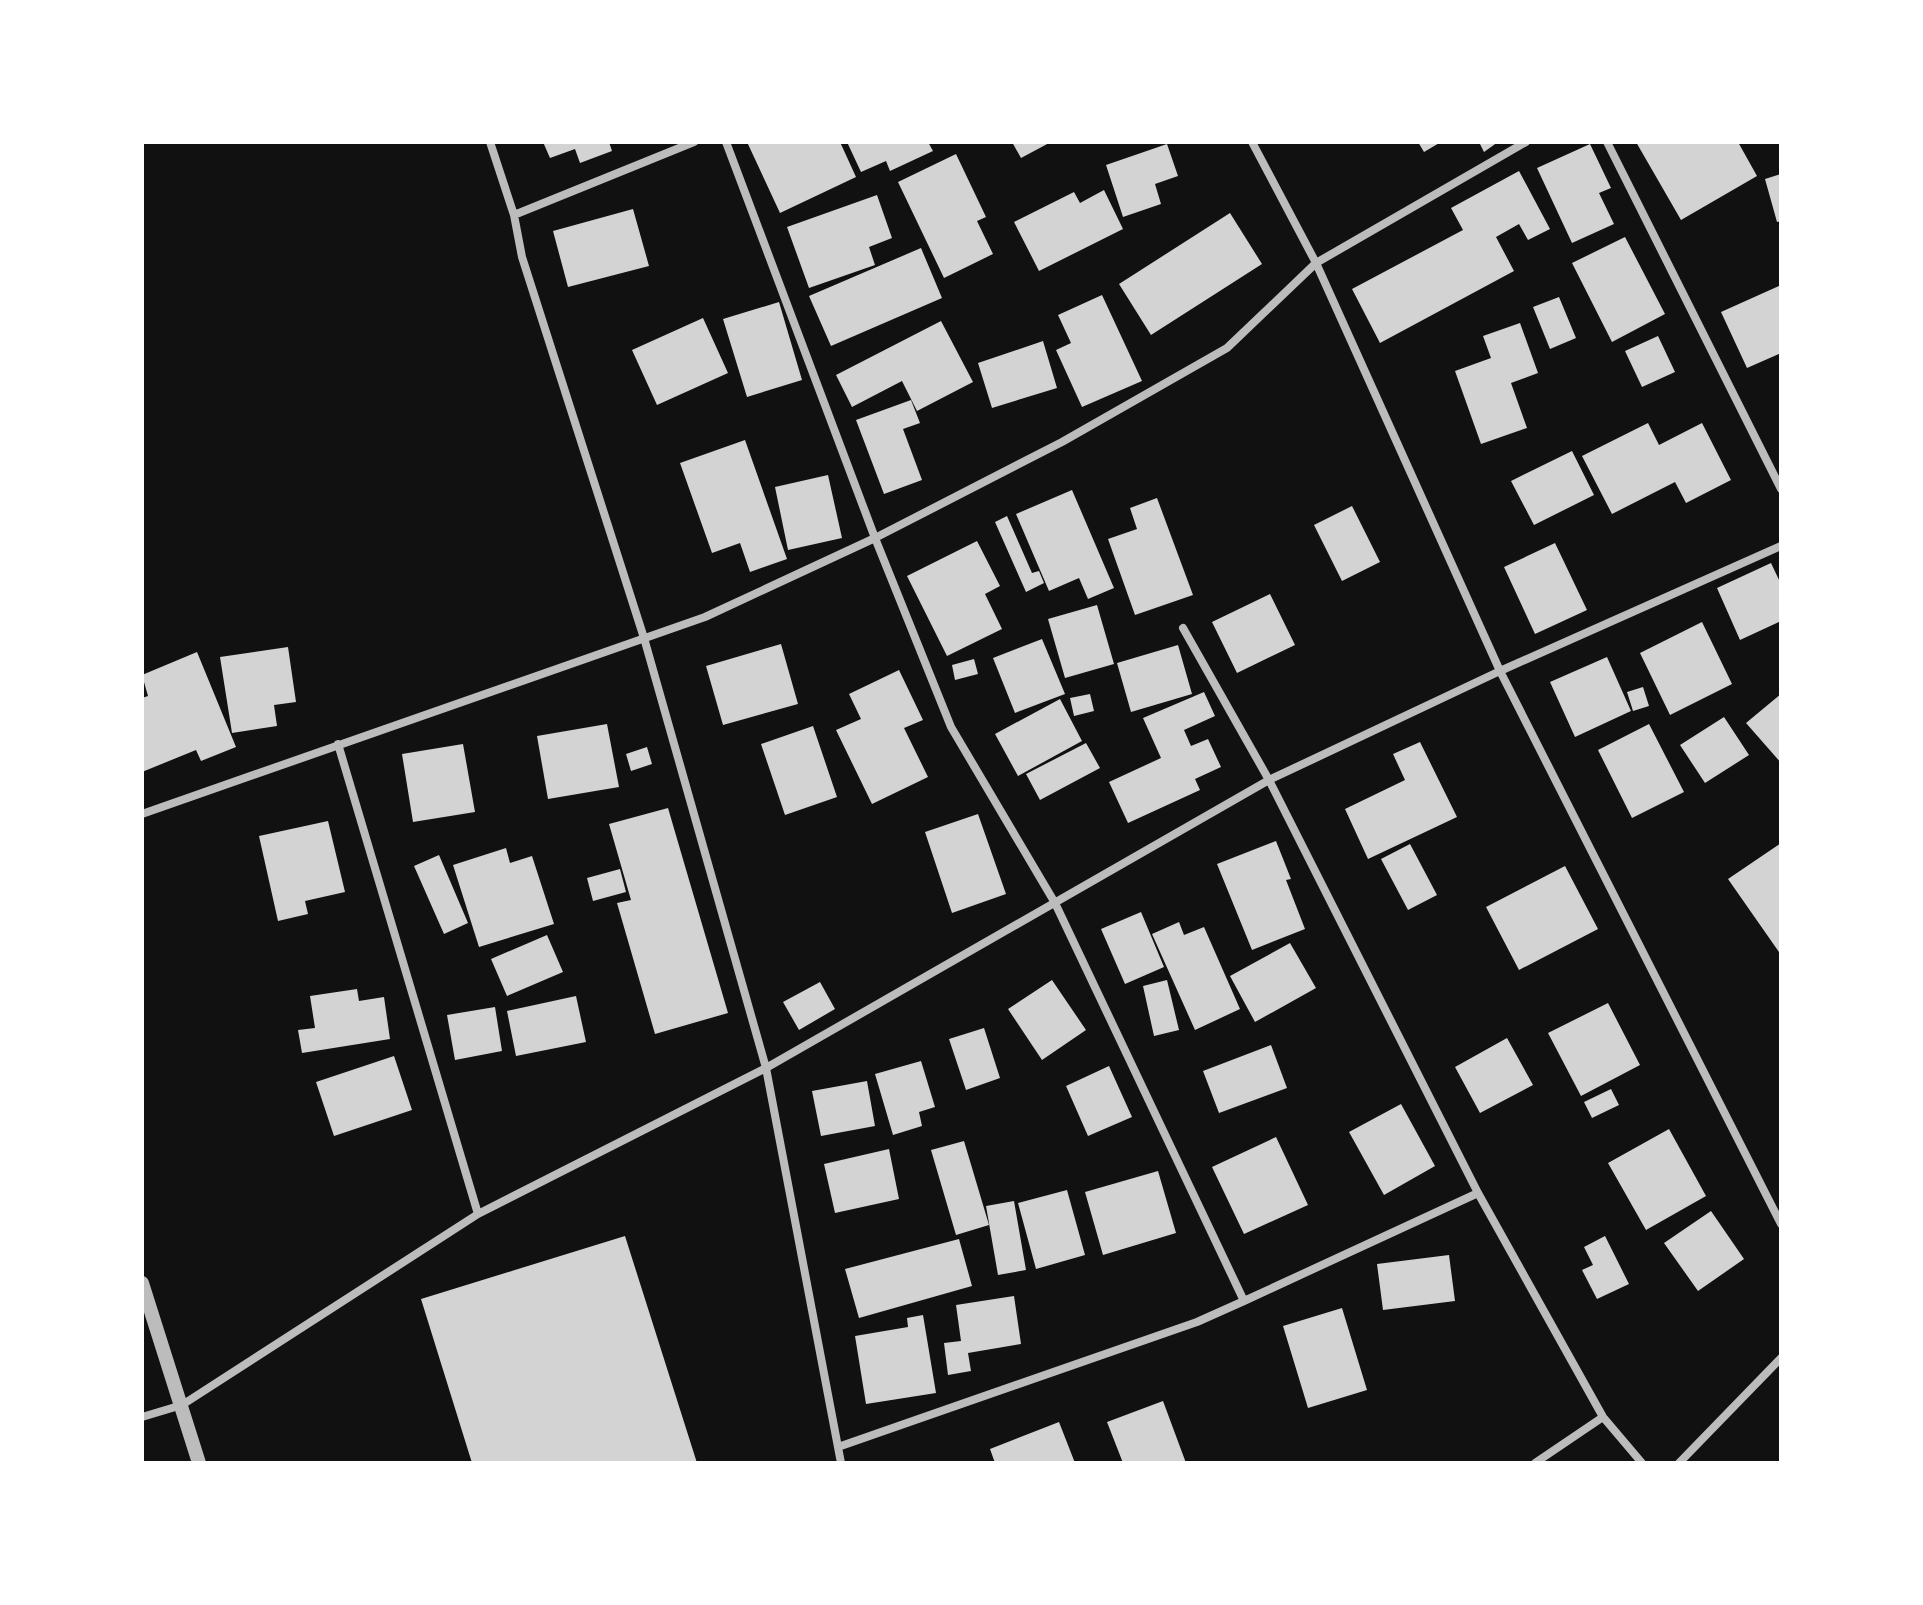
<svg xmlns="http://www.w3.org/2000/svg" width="1923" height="1605" font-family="Helvetica,sans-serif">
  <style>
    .building { fill: #d3d3d3 }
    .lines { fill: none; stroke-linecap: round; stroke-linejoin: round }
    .minor { stroke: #bcbcbc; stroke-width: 8 }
    .tertiary { stroke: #bcbcbc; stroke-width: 14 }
  </style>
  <rect width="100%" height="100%" fill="#111"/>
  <path class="building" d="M543,142H609L612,151L580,163L575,149L550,158Z
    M747,142H840L856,177L780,213Z
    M847,142H928L933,151L890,171L886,161L861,172Z
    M1012,142H1051L1021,158Z
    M1418,142H1441L1424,152Z
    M1479,142H1498L1484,152Z
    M1636,142H1738L1757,176L1681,220Z
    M1167,144L1178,176L1155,184L1161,204L1123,217L1106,165Z
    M1590,144L1611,188L1599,193L1614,224L1572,243L1537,168Z
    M956,154L986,217L977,221L993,254L944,278L898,182Z
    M1519,171L1550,229L1528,240L1519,224L1496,237L1514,271L1380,343L1352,289L1463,230L1451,208Z
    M1781,174V221L1777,222L1765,179Z
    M1104,190L1123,229L1039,271L1014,222L1074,192L1080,203Z
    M877,195L892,238L869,247L875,265L809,288L787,227Z
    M633,209L649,266L568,287L553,231Z
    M1230,213L1262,264L1151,335L1119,284Z
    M1625,237L1665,314L1612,342L1572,263Z
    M921,248L942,298L831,346L809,296Z
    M1781,285V353L1747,368L1721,312Z
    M1102,295L1142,381L1082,407L1056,350L1071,343L1058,315Z
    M1559,297L1576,338L1550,349L1533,307Z
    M779,302L802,380L747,397L723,319Z
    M703,318L728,373L657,405L632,350Z
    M941,321L973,382L917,411L902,381L852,407L836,375Z
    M1520,323L1538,373L1511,383L1527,428L1481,444L1455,371L1491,358L1483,336Z
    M1658,336L1675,372L1642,387L1625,351Z
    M1043,341L1057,388L992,408L978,363Z
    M911,400L920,423L903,429L922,480L884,494L856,420Z
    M1648,423L1659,445L1702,423L1731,480L1686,503L1675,482L1612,514L1582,456Z
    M745,440L787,559L750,572L740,543L712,553L680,463Z
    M1572,451L1594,495L1534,525L1511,481Z
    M828,475L842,538L788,550L775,487Z
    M1072,490L1114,588L1088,599L1079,578L1049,591L1016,514Z
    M1157,498L1193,595L1135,615L1108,539L1137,529L1130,508Z
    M1352,506L1380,562L1342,581L1314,525Z
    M1007,516L1032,573L1039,571L1044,583L1026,592L995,522Z
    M977,541L1000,586L985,594L1002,629L947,656L907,576Z
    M1555,543L1587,610L1535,634L1504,567Z
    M1771,563L1781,584V621L1740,640L1717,588Z
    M1270,594L1295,645L1237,673L1212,622Z
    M1097,605L1114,664L1065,678L1048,619Z
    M1702,622L1732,684L1670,715L1640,653Z
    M1042,639L1065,694L1015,713L993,658Z
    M781,644L798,704L723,725L706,666Z
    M1178,645L1192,694L1131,712L1117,663Z
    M288,647L296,702L274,705L277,726L232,733L220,657Z
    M197,652L236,747L201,761L196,750L142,772V698L148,696L142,675Z
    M1607,657L1631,711L1575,737L1550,682Z
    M974,659L978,674L955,680L952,665Z
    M899,670L923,720L904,728L928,777L872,804L836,730L861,719L849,694Z
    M1643,687L1649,706L1633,711L1627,692Z
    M1204,692L1215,716L1184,730L1191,746L1208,739L1221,767L1195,779L1200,790L1128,823L1109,782L1161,758L1143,718Z
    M1090,694L1094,711L1074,716L1070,698Z
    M1781,694V763L1746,723Z
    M1060,699L1082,741L1018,776L995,734Z
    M1724,717L1749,755L1705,783L1680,745Z
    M607,724L619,787L548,799L537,736Z
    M1649,724L1684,792L1632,818L1598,750Z
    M813,726L837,797L785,815L761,744Z
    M1420,742L1457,817L1368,859L1345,809L1405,780L1393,754Z
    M1086,743L1100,768L1040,800L1026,774Z
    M463,744L475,812L413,822L402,754Z
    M647,747L652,764L631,771L626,754Z
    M668,808L728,1013L655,1034L617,903L631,900L609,824Z
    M978,814L1006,894L952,913L925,832Z
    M328,821L345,892L305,901L308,914L278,921L259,836Z
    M1276,841L1291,879L1286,880L1305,929L1252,950L1217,864Z
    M1781,843V955L1728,879Z
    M1410,844L1437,895L1408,910L1381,859Z
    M506,848L510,863L532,856L554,924L479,947L453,865Z
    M439,855L468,923L444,934L414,866Z
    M1565,866L1598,929L1519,970L1486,907Z
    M620,869L626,892L593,901L587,878Z
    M1141,912L1164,967L1125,984L1101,929Z
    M1179,922L1184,935L1204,927L1240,1009L1195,1030L1152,934Z
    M547,935L563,972L507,996L491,959Z
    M1290,943L1316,988L1255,1022L1230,976Z
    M1052,980L1086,1030L1042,1060L1008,1009Z
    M1167,980L1179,1030L1154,1036L1143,986Z
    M820,982L835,1009L799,1030L783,1002Z
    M357,989L359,1001L384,997L390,1039L302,1053L298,1030L315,1028L310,996Z
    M576,996L586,1042L516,1056L507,1011Z
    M1608,1003L1640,1065L1581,1096L1548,1033Z
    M495,1007L502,1051L455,1060L447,1015Z
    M984,1028L1000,1078L966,1090L949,1039Z
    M1507,1038L1533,1085L1480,1113L1455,1067Z
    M1271,1045L1287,1088L1219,1113L1203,1071Z
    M394,1056L412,1110L334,1136L316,1082Z
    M921,1061L935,1107L919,1112L922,1126L893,1135L875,1074Z
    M1109,1066L1132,1117L1088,1136L1066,1086Z
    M867,1081L875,1126L821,1136L812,1091Z
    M1611,1089L1619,1105L1592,1118L1584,1102Z
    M1401,1104L1435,1166L1384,1195L1349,1132Z
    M1669,1129L1706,1196L1646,1230L1608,1163Z
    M1276,1137L1308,1205L1244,1234L1212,1167Z
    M964,1141L989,1225L956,1235L931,1150Z
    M889,1149L899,1199L835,1213L824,1164Z
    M1158,1171L1176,1233L1103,1255L1085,1192Z
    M1067,1190L1085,1255L1036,1269L1018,1203Z
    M1014,1201L1026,1270L998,1275L986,1206Z
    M1711,1211L1744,1259L1698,1291L1664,1243Z
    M625,1236L697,1463H472L421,1299Z
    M1605,1236L1629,1284L1597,1299L1582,1270L1593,1265L1584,1247Z
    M959,1239L972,1286L859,1318L845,1269Z
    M1449,1255L1455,1301L1383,1310L1377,1264Z
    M1014,1296L1021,1344L968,1353L971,1371L948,1375L944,1343L961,1341L956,1305Z
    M1342,1308L1367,1390L1308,1408L1283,1326Z
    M923,1315L936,1393L866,1404L855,1336L908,1327L907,1318Z
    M1163,1401L1186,1463H1123L1107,1422Z
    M1059,1422L1075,1463H995L990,1449Z"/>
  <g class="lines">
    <path class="minor" d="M490,142L514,215L522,257L644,638L766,1068L841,1463
      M726,142L875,538L951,727L1055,903L1244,1301L1197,1322L838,1447
      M1252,142L1316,263L1500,671L1781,1224
      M1607,142L1781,489
      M514,215L694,142
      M1183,628L1269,780L1478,1193L1603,1417L1642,1463
      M338,744L478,1214
      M142,814L705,617L875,538L1062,442L1227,348L1316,263L1526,142
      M1244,1301L1478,1193
      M142,1417L182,1405L478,1214L766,1068L1269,780L1500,671L1781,546
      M1535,1463L1603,1417
      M1679,1463L1781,1358"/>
    <path class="tertiary" d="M142,1283L199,1463"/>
  </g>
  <rect width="1923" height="1605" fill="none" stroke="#ffffff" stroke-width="288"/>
</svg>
